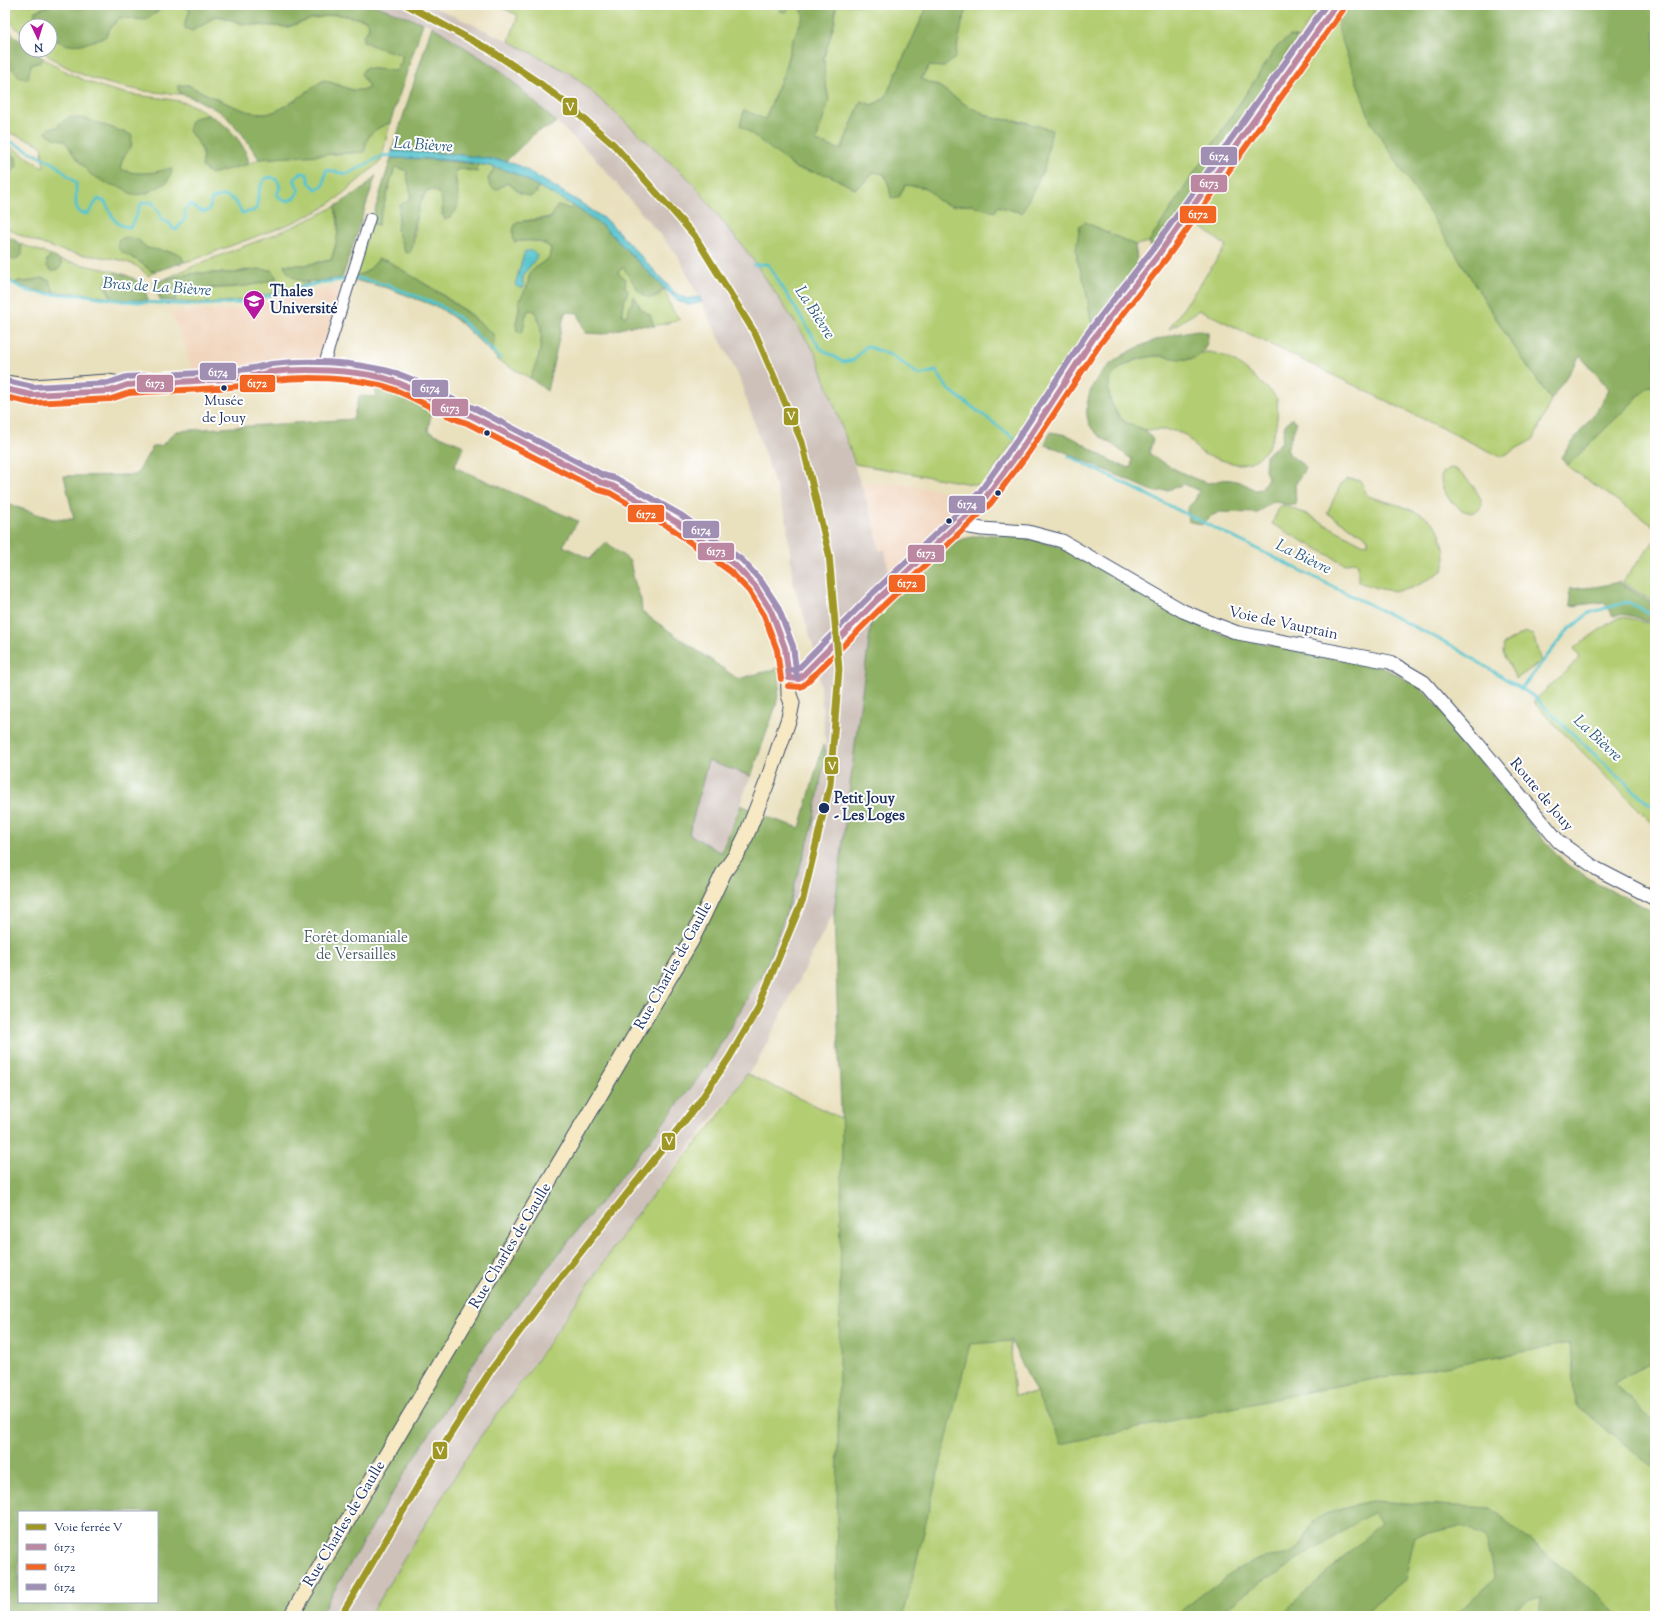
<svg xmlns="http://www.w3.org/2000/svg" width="1660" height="1621" font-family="'Sorts Mill Goudy',serif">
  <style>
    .built { fill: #f1d5bd }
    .industrial { fill: #cec1ba }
    .green { fill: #b3cd72; stroke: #677e68 }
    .forest { fill: #8eb064; stroke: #547061; fill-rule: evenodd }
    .water { fill: #57c4cd; stroke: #397a96 }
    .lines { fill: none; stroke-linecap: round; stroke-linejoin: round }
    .stream { stroke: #57c4cd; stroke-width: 3 }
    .minor-casing { stroke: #3a4a6c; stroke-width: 12 }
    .tertiary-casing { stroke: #3a4a6c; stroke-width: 15 }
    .secondary-casing { stroke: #3a4a6c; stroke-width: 17 }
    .minor { stroke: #fff; stroke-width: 10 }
    .tertiary { stroke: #fff; stroke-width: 13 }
    .secondary { stroke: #f7e9c3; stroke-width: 15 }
    .bus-1-casing { stroke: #fff; stroke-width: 9 }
    .bus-2-casing { stroke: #fff; stroke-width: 9 }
    .bus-3-casing { stroke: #fff; stroke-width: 9 }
    .bus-1 { stroke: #bc88a1; stroke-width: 6 }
    .bus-2 { stroke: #f26522; stroke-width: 6 }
    .bus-3 { stroke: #a18eb3; stroke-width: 6 }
    .rail-1-casing { stroke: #fff; stroke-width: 10 }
    .rail-1 { stroke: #9f9825; stroke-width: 7 }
    .bus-dot { fill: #1b2f5e; stroke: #fff; stroke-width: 1.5 }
    .labels { text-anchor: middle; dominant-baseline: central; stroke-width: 4; stroke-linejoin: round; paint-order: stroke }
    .bus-label { font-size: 14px; fill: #1b2f5e; stroke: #fff }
    .poi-label { font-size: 15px; font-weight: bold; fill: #1b2f5e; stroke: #fff; text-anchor: start }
    .street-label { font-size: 15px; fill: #1b2f5e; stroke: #fff }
    .stop-label { font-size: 15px; font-weight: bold; fill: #1b2f5e; stroke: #fff; text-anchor: start }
    .park-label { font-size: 15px; fill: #495e64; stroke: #fff }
    .water-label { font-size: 16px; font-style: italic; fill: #2d5c7f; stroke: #fff }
    .line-badge { stroke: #fff; stroke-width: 1.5 }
    .badge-label { font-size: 11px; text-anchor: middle; font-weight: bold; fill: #fff }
  </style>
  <rect width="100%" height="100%" fill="#fff"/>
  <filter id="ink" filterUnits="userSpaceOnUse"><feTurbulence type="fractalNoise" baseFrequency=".025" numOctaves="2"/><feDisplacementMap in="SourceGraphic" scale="8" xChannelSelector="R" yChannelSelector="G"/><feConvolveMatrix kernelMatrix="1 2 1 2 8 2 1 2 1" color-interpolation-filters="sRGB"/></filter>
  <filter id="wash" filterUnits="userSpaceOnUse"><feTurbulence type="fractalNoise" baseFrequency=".012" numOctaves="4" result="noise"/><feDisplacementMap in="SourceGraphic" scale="16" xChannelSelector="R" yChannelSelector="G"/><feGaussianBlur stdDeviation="0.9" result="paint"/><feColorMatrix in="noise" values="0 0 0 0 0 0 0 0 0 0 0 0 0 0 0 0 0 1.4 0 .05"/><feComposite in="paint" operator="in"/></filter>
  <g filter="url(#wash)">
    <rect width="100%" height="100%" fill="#e9e0bd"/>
    <path class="built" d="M344,285L322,360L315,364L203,370L193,369L179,331L170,312L244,309L300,294Z
      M892,483L940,490L974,497L890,579L885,550H879L874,523L861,484Z"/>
    <path class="industrial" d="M374,5H434V7L509,41L573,75L690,180L752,258L816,354L874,523L879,550L885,549L890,579L873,611L856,737L834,912L757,1062L638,1213L488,1428L368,1616H319L385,1505L485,1345L633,1162L709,1064L766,966L826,751L818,661L793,582L786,517L739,377L678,256L593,156L501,71L432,26Z
      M708,761L751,776L721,853L688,834Z"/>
    <path class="green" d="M5,5H51L35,11L34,26H26V38L5,17Z
      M495,5H782L779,10L791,5L800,8L804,15L793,39L783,75L765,120L779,154L797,169L829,175L855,189L867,180L874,172L884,174L889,186L899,197L905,185L922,187L932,192L937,200L951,206L972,205L995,212L997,206L1022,213L1025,122L993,118L966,105L940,87L921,79L929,66L944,67L969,5H1320L1298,38L1290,36L1276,48L1149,242L1135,245L1085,222L1077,259L1085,284L1092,326L983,486L855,464L816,354L752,258L690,180L573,75L509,41L518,15Z
      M836,5H928L885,98L872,105L861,101L841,150L816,141L829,100L825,80L824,57L835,21Z
      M186,6L190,11L185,22L205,24L214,16L223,17L243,24L288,27L311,19L336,14L366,20L369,26L368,30L363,35L402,55V61L396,72L373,69L364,79L369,87L365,90H352L324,80C308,90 284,111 266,114C250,117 204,93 188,85L178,89L181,94C133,92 80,82 41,50H50V38L55,41L105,37L111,27L120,18L155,14L163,7Z
      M1337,17L1340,32L1456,254L1509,339L1551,400L1534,439L1501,457L1200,310L1169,329L1226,246L1192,220Z
      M43,58C69,75 94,86 124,93C149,99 188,96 208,115L194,118L189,131C198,141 204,149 202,162L249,164L259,159L271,158L364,152C366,134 373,129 390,123L381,161L339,197L320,210L292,223L193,260L184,262L182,257L167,251H160L147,248L137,239L134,258L151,271H156L148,276C144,272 139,267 134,265C118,257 94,257 77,254C52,249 27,239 5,227V178L16,157L5,149V143L43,167L44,166L42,153L43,148L37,143L5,131V67L11,68L27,79L31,65L42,61Z
      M478,164L495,167L488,179L496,190L507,183L513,186L519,193H537L538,186L574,206L569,209L563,206L551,217L517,222L514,242C527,240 540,239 551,248L549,258L536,267L530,273L527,287L519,301V309L516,324L517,331L522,332C525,324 524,316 529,310L535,311C547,333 540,358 530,378L499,361L491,352L494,343L474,317L437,291L388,262L379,259C372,267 366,275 355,275L371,223L378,225L394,170L396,167L407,171C407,181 411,188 411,198L406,202L397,230L405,252C408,248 413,243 414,238C416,222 417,203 427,190C444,189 443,202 442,215L458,193L455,175L456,170C465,168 469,172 477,171Z
      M336,206C334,212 338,216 338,222C339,235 335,248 331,260L305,265H284L296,279L309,283C297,287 285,289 273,293C239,302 209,305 174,301L181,289C212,288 248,290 277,278L246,270L235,273H196L165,279C221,252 281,236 336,206Z
      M20,244L51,255L46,261L62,265L60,260L117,272L107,279V290L112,298L82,293L54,292L52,287L41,278L26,282L19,281L15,283L5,277V257L8,259L22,247Z
      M623,267L630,276L636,288L658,297L664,288L672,309L680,320L654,326L650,315L641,309L638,303L630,306L628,313L625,317L622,314V307L628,291L618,273Z
      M1206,352C1228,353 1244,368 1260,382C1266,387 1273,392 1277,399C1280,424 1271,464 1239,464C1232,464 1225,461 1218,459C1213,457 1206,456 1201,452C1195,448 1192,439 1185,435C1170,426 1152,433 1137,428C1131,426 1124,422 1120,417C1110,406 1102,381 1116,371C1128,362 1145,356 1159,356C1169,356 1179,360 1189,359C1195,358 1200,354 1206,352Z
      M1649,386H1655V527L1567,466Z
      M1452,468C1462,471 1482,494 1482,505C1472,528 1435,494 1442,473L1448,469Z
      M1348,479L1360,480L1367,495L1371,497C1389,503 1424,510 1436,526C1440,531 1441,537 1443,543C1445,553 1446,560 1443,570C1407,594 1399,596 1358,582V565L1355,561L1345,564L1272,524L1279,508L1283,505L1304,513L1360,543L1368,544V538L1327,513L1341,484Z
      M1655,540V603L1622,582Z
      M1655,615V826L1533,702L1580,658L1574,648L1615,619C1627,615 1637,620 1649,624Z
      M1525,632L1533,635L1541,662L1516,679L1503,652L1504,644Z
      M747,1074L843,1119V1616H369L475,1444L530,1370L633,1219L715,1121Z
      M1655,1302V1616H862L925,1482L970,1343L1010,1341L1015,1395L1123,1386Z"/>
    <path class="forest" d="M51,5H374L423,23L390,123C374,129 366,134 365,152L259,159L243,135L224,114L196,99L181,94L178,89V85H188C204,93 251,117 266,114C284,111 308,90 324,80L352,90H365L369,87L361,74L365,68L396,71L402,61V55L373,46L363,41V35L368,30L369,26L366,20L336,14L311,19L288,27L243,24L223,17L215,16L205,24L192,31L185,28V22L190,11L186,6L163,7L146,20L120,18L111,27L105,37L84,44L68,45L50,38V26H33L35,11Z
      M782,5H836L835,21L824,57L825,80L829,100L816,141L841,150L861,101L872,105L885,98L928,5H941L946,7L947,5H969L963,19L955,58L944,67L929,66L921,79L940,87L966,105L993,118L1025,122L1052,130L1044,169L1022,213L998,206L995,212L972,205L951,206L937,200L932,193L922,187L905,185L899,197L891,198L889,186L884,174L874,172L867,180L855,189L829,175L797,169L740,125L744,110L765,119L783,75L793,39L804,15L800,8L791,5L786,12L779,11Z
      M1345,5H1655V386H1649L1567,466L1561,457L1600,406L1609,389L1580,356L1551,400L1509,339L1456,254L1371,122L1339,32L1337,17Z
      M432,26L501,71L556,122L550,127L536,132L506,161L453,154L392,151Z
      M8,30L26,46V50H31L43,58L42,61L31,65L28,79L19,77C15,70 13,68 5,67V34Z
      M1290,36L1298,38L1158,250L1151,247L1149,242L1276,48Z
      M208,115C226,122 247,145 249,164L211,174L202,167L203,154L201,147L189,131L190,123L194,118Z
      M69,117L87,119L132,135L131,147L123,158L120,169C133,174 146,174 160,171C165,170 168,168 172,169L171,175L166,183L145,194L132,195L123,188L108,184L90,174L74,155L65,141L54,138L45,132L49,128L58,127L60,123Z
      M5,149L16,157L17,167L5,178Z
      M391,158L427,159L478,164L477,172C469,171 465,167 456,170C453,187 468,209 445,220C438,208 449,189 427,190C421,199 414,221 413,232C413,240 415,246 409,253L405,252L397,230L400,205L411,198C411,188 407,181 407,171L396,167L394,170L378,225L371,223Z
      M495,167L512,172L538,186C533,208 517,188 507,183L496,190L490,186L488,179Z
      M376,175L342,278C322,279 294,291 284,265H305L331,260C335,248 339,234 338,222C338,216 334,212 336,206L364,188Z
      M557,206H563L569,209L574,206L604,227L664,288C645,314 634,281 623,267L618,273L626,279L625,286L628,291L622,307V314L625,317L628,313L634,296L641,309L650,315L654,326L634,325L603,334L585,333L578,313L565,312L547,391L530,378C540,358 547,333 535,311L529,310C524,316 525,325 522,333L517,331L516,324L519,309V301L527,287L530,273L536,267L549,258L551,248C540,239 527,240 514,242C513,235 512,227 517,222L551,218Z
      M1085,222L1135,245L1137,260L1134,270L1092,326L1085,284L1077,259L1076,248L1080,225Z
      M5,235C16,241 22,241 22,255L15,260L5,257Z
      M128,237L137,239L147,248L178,253L182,257L184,262L156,271H151L142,263L122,252L117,246L119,239Z
      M51,255L60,260L62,265L59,269L53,271C44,267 46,261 51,255Z
      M379,259L388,261C425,284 462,306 494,335V343L491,352L461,323L440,308L388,288L358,281L352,282L355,275C366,275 372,267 379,259Z
      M256,269L271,270L277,278C248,290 212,287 181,289L174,301L160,300L154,282L196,273H235Z
      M117,272C135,278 143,281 148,300H123L112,298L105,285L107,279Z
      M41,278L49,280L54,292C40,293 28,289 15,283L19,281L26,282Z
      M1198,330L1208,333C1209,341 1204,353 1197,357C1185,363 1170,356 1158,356C1140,357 1112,365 1109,385C1107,395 1112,408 1119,416C1127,427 1136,425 1145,430C1148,432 1151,437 1153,440L1149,453C1160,462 1195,481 1209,483C1213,483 1217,481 1221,480C1233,478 1246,484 1255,490L1261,489L1268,478L1265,470L1266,455L1281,443L1285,425L1291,418L1297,422L1287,449L1290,455L1306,467L1295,485L1296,505C1275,505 1278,495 1258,513L1220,512L1211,516L1202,525L1188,521L1187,508L1195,500L1199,491L1184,484L1168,490L1155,492L1058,449L1045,445L1047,439L1051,432C1056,433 1062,434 1067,435C1089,445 1107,463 1131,468L1132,459C1125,455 1119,449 1112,444C1104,439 1096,435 1091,427C1086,419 1086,409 1088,400C1095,357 1159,335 1198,330Z
      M377,387L432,407L428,431L464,446L454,467L578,521L563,546L590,559L606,542L630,561L634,580L641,600L642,612L738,679L779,668L780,684L776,706L751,776L708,761L689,834L721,853L741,805L767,817L800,828L823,745L826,751L812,828L787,910L766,966L709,1064L633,1162L485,1345L385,1505L319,1616H5V503L52,519H74L64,476L136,475L153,446H161L176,431L353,419L359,396L375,397ZM19,1512H157V1602H19Z
      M990,535H1017L1056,546L1069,552L1207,629L1231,637L1382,667L1411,682L1422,689L1450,719L1528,822L1564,862L1598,884L1655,912V1361L1613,1383L1655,1423V1468L1576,1406L1571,1343L1341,1385L1061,1444L1011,1341L970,1344L903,1616H839L836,1585L842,1140L834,912L856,737L873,611L941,549L960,540L976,536Z
      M1619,582L1655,605V611L1648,622C1636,617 1626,612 1613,616L1604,602L1571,606L1569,589L1596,587Z
      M1372,1501L1490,1508L1598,1596L1619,1616H1536L1540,1612V1597L1530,1600L1504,1616H1455L1496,1579L1484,1536L1461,1526L1415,1536L1405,1580L1359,1616H1280L1381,1523L1374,1512L1261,1583L1215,1616H1173C1201,1597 1226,1573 1257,1560C1268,1556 1282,1557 1293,1552C1307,1546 1303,1531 1312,1523C1328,1509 1353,1505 1372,1501Z"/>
    <path class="water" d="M392,151L453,154L506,161L520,166L581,203L609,222L675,293L687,299L699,297L702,302L690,305L677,301L604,227L574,206L512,172C478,160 427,158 391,158Z
      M525,251H533L537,255C533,267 518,273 524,287L520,288L515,285Z"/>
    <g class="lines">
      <path class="stream" d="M5,139L55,164L76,183V206L80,213L88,214L98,199L105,202C113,216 113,226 130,227C136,220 137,211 142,203L152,202L160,214L161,220L169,222L172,228L176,230L185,219V210L190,204L201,211L206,212L210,208L211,200C227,191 235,198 242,213L253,211L257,208C257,198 259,188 264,179L271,177L277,180L280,187L277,195L282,200L288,201L294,198L299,191L294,179L301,173L307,174L309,182L316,189L323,186L326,170L347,174L382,156L395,155
        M754,265L768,264L820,348L843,362L854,360L866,346L891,355L919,375L936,371L948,389L1014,438
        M5,279L28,291L48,294L86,295L123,301L197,305L235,303L261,298L318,283L357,278L387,285L439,305L459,318L500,358
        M1069,456L1451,645L1533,696L1610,769L1655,809
        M1521,689L1567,631L1589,613L1627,602L1655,615"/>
    </g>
  </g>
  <g filter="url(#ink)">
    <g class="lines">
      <g class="minor-casing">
        <path id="minor" d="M325,372L326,358L370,218"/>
      </g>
      <g class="tertiary-casing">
        <path id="tertiary" d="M961,522L965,526L982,529L1028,532L1062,541L1183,611L1214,624L1238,633L1390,662L1424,682L1473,738L1559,842L1597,869L1655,899
          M789,678L799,679L878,599L985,498L1022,448L1093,339L1159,254L1336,5"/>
      </g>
      <g class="secondary-casing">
        <path id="secondary" d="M250,377L272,372L307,370L363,374L384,378L404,385L459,412L470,415L552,456L561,463L600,482L613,486L657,510L677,522L689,532L736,566L763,596L771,611L785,648L788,662L789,695L792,703L789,718L768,780L746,836L738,852L724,872L691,941L291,1616
          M5,383L33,387L107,382L127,385L250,377L259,378"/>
      </g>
      <use href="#minor" class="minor"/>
      <use href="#tertiary" class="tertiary"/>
      <use href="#secondary" class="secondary"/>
      <g class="bus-1-casing">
        <path id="bus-1" d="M5,389L32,395L110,391L127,385C167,382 208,381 248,377C256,376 264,373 272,372C302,368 354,370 384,378C414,386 440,407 470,415L600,482L613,486L677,522L736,566L755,586L771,611L785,648L789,678
          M789,678L799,679L878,599L985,498L1022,448L1093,339L1159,254L1336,5"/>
      </g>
      <g class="bus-2-casing">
        <path id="bus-2" d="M5,397L32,403L111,399L129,393C169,390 210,390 250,385C258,384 266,381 274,380C307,376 348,378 380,385C411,393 437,414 467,423L596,489L610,493L672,529L731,572L749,591L764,615L777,650L781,679
          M788,686L800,687L804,685L884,605L991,503L1029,452L1100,344L1166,259L1343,10"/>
      </g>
      <g class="bus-3-casing">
        <path id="bus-3" d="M7,381L33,387L108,383L126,377C167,374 208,374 248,369C256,368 264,365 272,364C308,360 348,362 384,370C416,377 443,398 474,408L603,475L617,479L681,515L742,560L761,581L778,607L793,646L797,677
          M790,670L796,671L873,593L979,493L1015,443L1086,335L1153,249L1326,5"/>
      </g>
      <use href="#bus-1" class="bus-1"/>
      <use href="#bus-2" class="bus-2"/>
      <use href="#bus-3" class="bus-3"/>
      <g class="rail-1-casing">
        <path id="rail-1" d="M341,1616L425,1474L491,1370L543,1300L698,1104L729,1058L757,1010L803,899L830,785L839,669L829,554L802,442L756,335L694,235L614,145L567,104L542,85L490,50L407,5"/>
      </g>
      <use href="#rail-1" class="rail-1"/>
    </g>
  </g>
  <defs>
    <g id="university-pin" transform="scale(1.15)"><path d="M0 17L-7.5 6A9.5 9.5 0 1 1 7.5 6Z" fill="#b5179e" stroke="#fff"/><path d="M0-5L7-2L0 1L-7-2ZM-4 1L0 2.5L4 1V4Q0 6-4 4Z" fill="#fff"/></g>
  </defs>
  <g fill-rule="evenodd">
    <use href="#university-pin" x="254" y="301"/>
  </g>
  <g class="bus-dot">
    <circle cx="224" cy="388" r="3.5"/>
    <circle cx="487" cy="433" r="3.5"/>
    <circle cx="998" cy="493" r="3.5"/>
    <circle cx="949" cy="521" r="3.5"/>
    <circle cx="824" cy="808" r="6"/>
  </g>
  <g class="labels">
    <g class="bus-label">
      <text x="224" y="402">Musée<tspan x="224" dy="17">de Jouy</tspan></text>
    </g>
    <g class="poi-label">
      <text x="270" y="292">Thales<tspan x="270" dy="17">Université</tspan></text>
    </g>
    <g class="street-label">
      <text transform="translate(1283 624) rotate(12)">Voie de Vauptain</text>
      <text transform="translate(1541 795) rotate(50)">Route de Jouy</text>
      <text transform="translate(674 966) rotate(-61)">Rue Charles de Gaulle</text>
      <text transform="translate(511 1246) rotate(-59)">Rue Charles de Gaulle</text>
      <text transform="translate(345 1524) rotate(-59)">Rue Charles de Gaulle</text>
    </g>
    <g class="stop-label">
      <text x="834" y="799">Petit Jouy<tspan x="834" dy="17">- Les Loges</tspan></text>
    </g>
    <g class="park-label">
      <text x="356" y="938">Forêt domaniale<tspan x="356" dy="17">de Versailles</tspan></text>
    </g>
    <g class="water-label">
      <text transform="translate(423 146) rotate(4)">La Bièvre</text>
      <text transform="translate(157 288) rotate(4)">Bras de La Bièvre</text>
      <text transform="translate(814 313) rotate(57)">La Bièvre</text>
      <text transform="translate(1303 558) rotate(26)">La Bièvre</text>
      <text transform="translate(1597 739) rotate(43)">La Bièvre</text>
    </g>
  </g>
  <g class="line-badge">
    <rect x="562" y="97" width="16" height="19" rx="4" fill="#9f9825"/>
    <rect x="1200" y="146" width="38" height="20" rx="4" fill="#a18eb3"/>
    <rect x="1190" y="174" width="38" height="19" rx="4" fill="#bc88a1"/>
    <rect x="1179" y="205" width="38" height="19" rx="4" fill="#f26522"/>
    <rect x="199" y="362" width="38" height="19" rx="4" fill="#a18eb3"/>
    <rect x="136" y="374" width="38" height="19" rx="4" fill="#bc88a1"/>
    <rect x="239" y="374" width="37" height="19" rx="4" fill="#f26522"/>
    <rect x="411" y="379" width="38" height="19" rx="4" fill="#a18eb3"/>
    <rect x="431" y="398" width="38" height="19" rx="4" fill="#bc88a1"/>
    <rect x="783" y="407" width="16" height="19" rx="4" fill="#9f9825"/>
    <rect x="948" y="495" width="38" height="19" rx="4" fill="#a18eb3"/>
    <rect x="627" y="504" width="38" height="19" rx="4" fill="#f26522"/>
    <rect x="682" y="520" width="38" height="19" rx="4" fill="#a18eb3"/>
    <rect x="697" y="542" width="38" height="19" rx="4" fill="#bc88a1"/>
    <rect x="907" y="544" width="38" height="19" rx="4" fill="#bc88a1"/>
    <rect x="888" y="574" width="38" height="19" rx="4" fill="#f26522"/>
    <rect x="824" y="756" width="15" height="19" rx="4" fill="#9f9825"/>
    <rect x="661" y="1132" width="15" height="19" rx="4" fill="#9f9825"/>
    <rect x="432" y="1441" width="16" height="19" rx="4" fill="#9f9825"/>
  </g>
  <g class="badge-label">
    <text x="570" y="111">V</text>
    <text x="1219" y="160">6174</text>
    <text x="1209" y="187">6173</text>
    <text x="1198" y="218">6172</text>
    <text x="218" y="376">6174</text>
    <text x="155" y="387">6173</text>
    <text x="257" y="387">6172</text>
    <text x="430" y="392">6174</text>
    <text x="450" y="412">6173</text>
    <text x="791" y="420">V</text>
    <text x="967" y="508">6174</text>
    <text x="646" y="518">6172</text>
    <text x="701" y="534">6174</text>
    <text x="716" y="555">6173</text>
    <text x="926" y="557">6173</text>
    <text x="907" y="587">6172</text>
    <text x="832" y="770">V</text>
    <text x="669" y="1145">V</text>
    <text x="440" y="1455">V</text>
  </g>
  <rect width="1660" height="1621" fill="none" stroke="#fff" stroke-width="20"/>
  <rect x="18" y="1511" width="140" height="92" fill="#ffffff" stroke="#a4acbf"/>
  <rect x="26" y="1524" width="20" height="6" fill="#9f9825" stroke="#a4acbf"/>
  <text x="54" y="1531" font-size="12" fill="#1b2f5e">Voie ferrée V</text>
  <rect x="26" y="1544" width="20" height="6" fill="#bc88a1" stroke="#a4acbf"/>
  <text x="54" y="1551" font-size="12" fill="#1b2f5e">6173</text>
  <rect x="26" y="1564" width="20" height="6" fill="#f26522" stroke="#a4acbf"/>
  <text x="54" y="1571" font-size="12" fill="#1b2f5e">6172</text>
  <rect x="26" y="1584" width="20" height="6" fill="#a18eb3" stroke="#a4acbf"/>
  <text x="54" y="1591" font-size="12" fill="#1b2f5e">6174</text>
  <g transform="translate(38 38) rotate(176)"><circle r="19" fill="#ffffff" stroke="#a4acbf"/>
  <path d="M0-3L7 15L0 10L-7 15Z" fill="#b5179e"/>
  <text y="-6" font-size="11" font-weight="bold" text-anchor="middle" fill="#1b2f5e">N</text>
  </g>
</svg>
